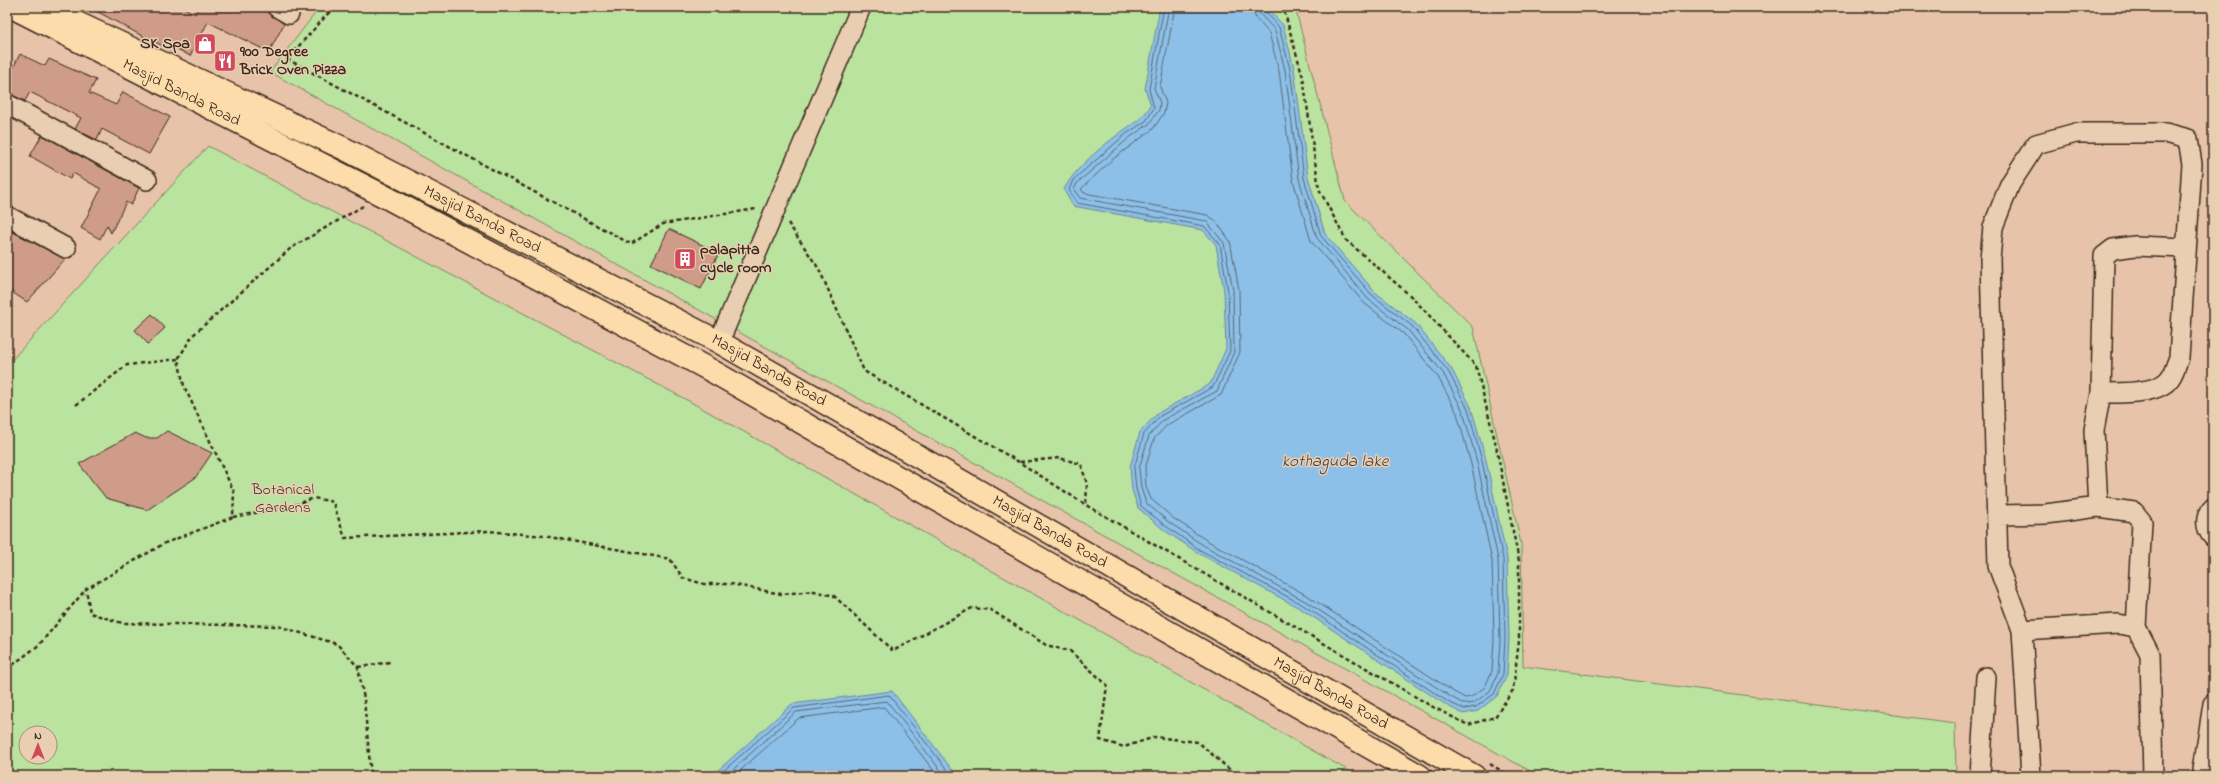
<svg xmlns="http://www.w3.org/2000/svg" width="2220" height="783" font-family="'Indie Flower',sans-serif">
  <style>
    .green { fill: #bae39f; stroke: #7a865e; fill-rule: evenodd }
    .water { fill: #8cc0e9; stroke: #6c8498 }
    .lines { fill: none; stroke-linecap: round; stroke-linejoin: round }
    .shore { stroke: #5b666f; stroke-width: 1 }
    .building { fill: #cf9c89; stroke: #3b2a1e }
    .minor-casing { stroke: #3b2a1e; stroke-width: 22 }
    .major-casing { stroke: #3b2a1e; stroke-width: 25 }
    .path { stroke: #3b2a1e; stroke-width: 2.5; stroke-dasharray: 4 3; stroke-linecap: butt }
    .minor { stroke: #eaceb1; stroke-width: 19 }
    .major { stroke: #fddcac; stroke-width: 22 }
    .labels { text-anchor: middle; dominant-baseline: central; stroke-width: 3; stroke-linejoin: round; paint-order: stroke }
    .poi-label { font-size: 16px; font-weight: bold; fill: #3b2a1e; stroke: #eaceb1; text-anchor: start }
    .street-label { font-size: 16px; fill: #3b2a1e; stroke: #eaceb1 }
    .park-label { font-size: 16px; fill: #483c2b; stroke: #eaceb1 }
    .water-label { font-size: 17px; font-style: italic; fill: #47403c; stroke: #eaceb1 }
  </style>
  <rect width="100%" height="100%" fill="#e7c3a9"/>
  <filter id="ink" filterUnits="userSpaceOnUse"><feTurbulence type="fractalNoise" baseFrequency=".025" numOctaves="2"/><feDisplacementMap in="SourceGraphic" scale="8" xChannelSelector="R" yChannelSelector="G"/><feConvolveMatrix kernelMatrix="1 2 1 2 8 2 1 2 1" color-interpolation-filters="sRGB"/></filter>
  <g filter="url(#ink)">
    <path class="green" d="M320,7H1295L1345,201L1473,327L1521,544L1523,666L1955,723L1956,776H1539L270,72Z
      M208,146L687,400L1358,776H7V365ZM26,733H50V757H26Z"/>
    <path class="water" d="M1160,7H1266L1283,25L1294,68L1308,177L1325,234L1375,292L1415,323L1451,368L1471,407L1486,460L1507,558L1509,639L1507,675L1497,696L1478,711L1463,714L1446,705L1301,609L1198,553L1164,530L1138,508L1132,490L1130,467L1140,432L1158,413L1210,384L1226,349L1224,291L1216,245L1203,230L1073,206L1064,190C1073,169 1105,144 1124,130C1137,121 1143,118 1151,105L1145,89Z
      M892,691L957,776H717L716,772L792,704Z"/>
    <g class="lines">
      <path class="shore" d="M1164,7L1149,89L1154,108L1146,121L1126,134L1073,180L1069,190L1077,203L1204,226L1220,244L1228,291L1230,351L1213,387L1160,416L1144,434L1134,468L1136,489L1141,506L1167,527L1200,550L1303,605L1448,702L1464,709L1476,707L1494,694L1503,674L1505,639L1503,559L1482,461L1468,409L1448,371L1412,326L1372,295L1321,236L1304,178L1290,69L1279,27L1265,11L1264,7
        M1169,7L1154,88L1160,103L1159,110L1149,124L1129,138L1077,183L1074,190L1080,198L1206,221L1224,243L1233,290L1234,352L1217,391L1163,420L1149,436L1139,468L1141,488L1146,503L1170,523L1203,545L1305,601L1451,697L1464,704L1474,703L1490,691L1498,673L1500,639L1498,559L1477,462L1463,411L1443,373L1408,330L1368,299L1317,238L1299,179L1285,70L1275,30L1260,14L1259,7
        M1175,7L1160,87L1166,103L1164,113L1153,129L1113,159L1081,189L1084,193L1207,215L1215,220L1230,241L1239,290L1240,352L1221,395L1167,425L1154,439L1145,469L1146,487L1151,499L1173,518L1206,540L1308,596L1454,692L1465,698L1471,697L1485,687L1492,671L1494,639L1492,560L1471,464L1457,413L1438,377L1404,334L1364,303L1311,241L1293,180L1279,71L1269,33L1255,17L1253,7
        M721,776V773L794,708L889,695L952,776
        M726,776L796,712L887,701L945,776
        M734,776L799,718L884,707L938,776"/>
    </g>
    <path class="building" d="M89,7H119L127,11L130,7H183L195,14L199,7H261L284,24L269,52L208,22L190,56L172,46L170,49L146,38Z
      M20,54L45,66L49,59L96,80L89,93L116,105L123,92L170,117L149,154L102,129L97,140L75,129L81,118L30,92L25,101L7,93V80Z
      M42,135L139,188L131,205L126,202L111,233L107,225L100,239L81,228L101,189L73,173L70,179L30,156Z
      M7,229L65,259L27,302L7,289Z
      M669,229L719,253L701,289L651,264Z
      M152,314L165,328L148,344L135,330Z
      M167,431L212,453L195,478L147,510L106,498L79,464L135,433L146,438H157Z"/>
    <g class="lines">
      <g class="minor-casing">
        <path id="minor" d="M277,7L289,14
          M7,104L147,180
          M7,216L66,248
          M719,342L861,7
          M2101,393L2104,256L2113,249L2135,246L2186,248
          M2213,508C2204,517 2205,528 2213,537
          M1997,515L2046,514L2098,507L2134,512L2142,522L2136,627L2150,654L2153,776
          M2022,630L2118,624L2136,627
          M1980,776L1986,677
          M2031,776L2022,630L1998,566L1990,259L1993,227L2010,184L2036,144L2076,133H2165L2188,139L2192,164L2179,358C2176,364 2174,373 2170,378C2159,395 2118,393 2101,393L2094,430L2098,507
          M2202,776L2213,704"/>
      </g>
      <g class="major-casing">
        <g id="major">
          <path id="s1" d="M12,7L382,195L712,371L1420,776"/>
          <path id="s2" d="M43,7L345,149L719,342L1474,776"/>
        </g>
      </g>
      <path class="path" d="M334,7L287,59L631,244L663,224L756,209
        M363,206L291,248L193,335L178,359L184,386L234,492L233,517L165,543L86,589L90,613L122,623L278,626L337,644L358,667L364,699L371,776
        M788,223L819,269L864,371L1019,462L1086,505L1433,707L1468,725L1495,717L1513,690L1519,641V561L1495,441L1476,366L1413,298L1346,240L1319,189L1303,77L1283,7
        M76,405L127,365L178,359
        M1020,462L1059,458L1081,464L1087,484L1086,505
        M233,517L289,507L314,498L333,502L345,538L488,531L544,536L670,559L683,578L704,584H731L781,594L814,591L834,596L893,651L972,608L991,610L1046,645L1070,651L1107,685L1100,740L1124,747L1155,737L1198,742L1237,776
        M358,667L390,662
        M7,669L39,645L86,589
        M1490,764L1510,776"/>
      <use href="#minor" class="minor"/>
      <use href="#major" class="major"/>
    </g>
  </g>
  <defs>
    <g id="shop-square" transform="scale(1.15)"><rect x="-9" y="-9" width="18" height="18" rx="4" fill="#d1495b" stroke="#eaceb1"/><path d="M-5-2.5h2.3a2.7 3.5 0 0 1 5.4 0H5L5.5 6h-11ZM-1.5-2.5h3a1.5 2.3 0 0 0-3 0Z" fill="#fff"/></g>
    <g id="restaurant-square" transform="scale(1.15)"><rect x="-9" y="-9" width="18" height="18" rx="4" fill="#d1495b" stroke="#eaceb1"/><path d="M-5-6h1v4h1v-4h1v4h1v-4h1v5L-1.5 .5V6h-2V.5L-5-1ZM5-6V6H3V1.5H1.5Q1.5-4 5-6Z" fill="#fff"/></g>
    <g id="building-square" transform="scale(1.15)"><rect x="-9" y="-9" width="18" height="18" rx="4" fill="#d1495b" stroke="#eaceb1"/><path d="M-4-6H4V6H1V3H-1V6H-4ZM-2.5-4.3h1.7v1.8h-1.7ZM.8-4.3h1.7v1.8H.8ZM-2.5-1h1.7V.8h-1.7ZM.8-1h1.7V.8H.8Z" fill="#fff"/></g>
  </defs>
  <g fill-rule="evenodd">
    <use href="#shop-square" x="205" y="44"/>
    <use href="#restaurant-square" x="225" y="61"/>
    <use href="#building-square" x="685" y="259"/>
  </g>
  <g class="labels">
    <g class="poi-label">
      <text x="190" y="44" text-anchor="end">SK Spa</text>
      <text x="240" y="52">900 Degree<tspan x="240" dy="18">Brick Oven Pizza</tspan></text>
      <text x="700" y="250">palapitta<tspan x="700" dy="18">cycle room</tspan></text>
    </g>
    <g class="street-label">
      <text stroke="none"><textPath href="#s1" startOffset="190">Masjid Banda Road</textPath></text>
      <text stroke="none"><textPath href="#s2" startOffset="488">Masjid Banda Road</textPath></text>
      <text stroke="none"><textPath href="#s2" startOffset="812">Masjid Banda Road</textPath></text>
      <text stroke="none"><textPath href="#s2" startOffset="1136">Masjid Banda Road</textPath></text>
      <text stroke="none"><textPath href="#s2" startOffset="1460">Masjid Banda Road</textPath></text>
    </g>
    <g class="park-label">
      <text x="283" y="490">Botanical<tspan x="283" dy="18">Gardens</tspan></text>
    </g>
    <g class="water-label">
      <text x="1335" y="461">kothaguda lake</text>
    </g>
  </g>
  <rect width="2220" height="783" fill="none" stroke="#eaceb1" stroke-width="24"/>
  <rect x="12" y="12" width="2196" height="759" fill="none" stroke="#3b2a1e" stroke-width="1.5" filter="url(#ink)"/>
  <g transform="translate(38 745)"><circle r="19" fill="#eaceb1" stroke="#a48c76"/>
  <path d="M0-3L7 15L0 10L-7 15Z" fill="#d1495b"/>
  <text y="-6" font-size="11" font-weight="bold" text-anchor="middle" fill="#3b2a1e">N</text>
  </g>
</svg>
